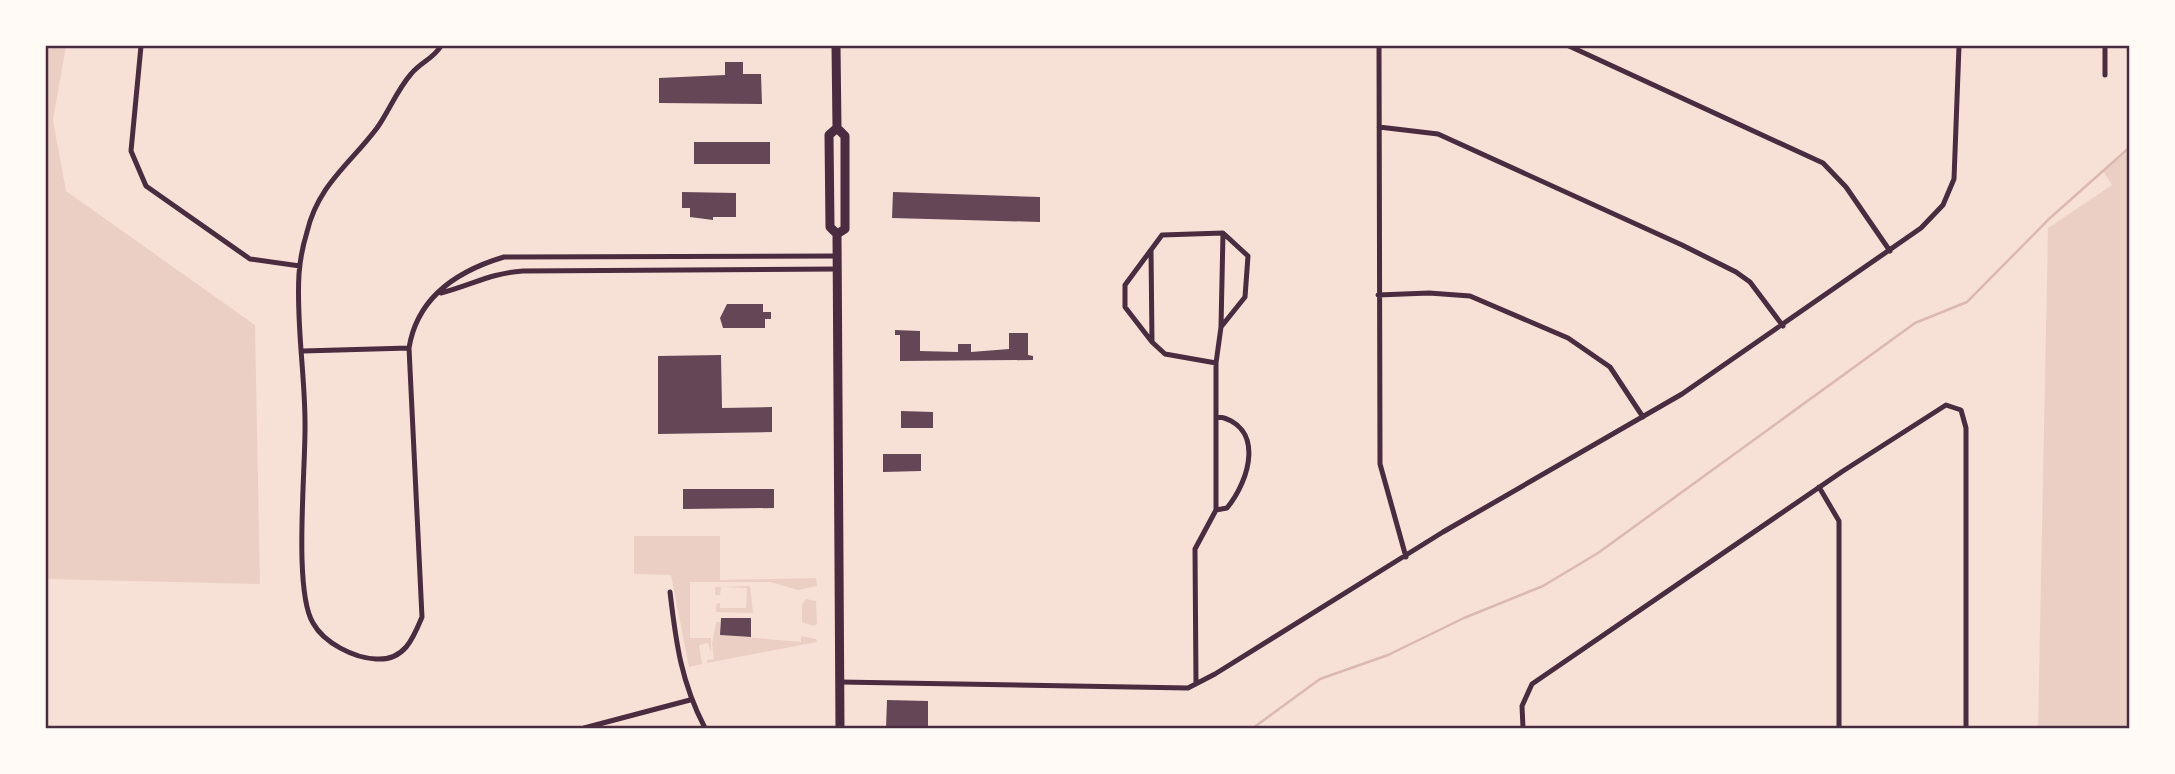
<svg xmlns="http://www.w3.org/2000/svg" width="2175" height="774" font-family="'Fira Sans Condensed',sans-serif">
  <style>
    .green { fill: #ebcfc5 }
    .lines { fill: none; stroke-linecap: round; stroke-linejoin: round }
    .stream { stroke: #dcb8b0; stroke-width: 2.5 }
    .building { fill: #644757 }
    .minor { stroke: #4a2c40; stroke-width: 5 }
    .trunk { stroke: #4a2c40; stroke-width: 9 }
    .neatline { fill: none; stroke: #4a2c40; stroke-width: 2.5 }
  </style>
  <rect width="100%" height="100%" fill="#f7e1d7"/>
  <path class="green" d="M46,46H66L53,120L66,191L255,325L260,584L46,579Z
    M2129,151V728H2038L2048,228L2112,185L2103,171Z
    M634,536H720V580L816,578L817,586L798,590L770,582H690V638H711V652L708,643L699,645L702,664L689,667L671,575L634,574Z
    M750,586L753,613L716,612V604L720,603V608H746L747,588L721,587L720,595H715V587Z
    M806,599L816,601L817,624L813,626L802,622V605Z
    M716,622H720L721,635L801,642V636L816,639L817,642L707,663V660L714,659L712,643Z"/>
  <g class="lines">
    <path class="stream" d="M1253,728L1320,679L1388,655L1464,618L1543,586L1598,553L1915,323L1967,302L2050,218L2130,147"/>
  </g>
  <path class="building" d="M725,62H743V74H761L762,104L659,103V78L725,75Z
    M694,142H770V164H694Z
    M682,192L736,193V217H713V220L690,217V208H682Z
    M893,192L1040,197V222L892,218Z
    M727,304H763V312H771V319H765V328H723L720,318Z
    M895,330L920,331V351L958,352V344H971V352L1009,349V333H1028V355L1033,356V360L900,361V335H895Z
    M721,355L722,408L772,407V432L658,434V356Z
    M901,411L933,412V428H901Z
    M883,454H921V471L883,472Z
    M683,489H774V508L683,509Z
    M721,618H751V637L720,635Z
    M887,700L928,701V728H886Z"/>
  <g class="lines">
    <path class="minor" d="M141,46L131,151L146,186L250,259L300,266
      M441,46C433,59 421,62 411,74C397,90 389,111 377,128C350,164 318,185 307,232C303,245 300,260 299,274C296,323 305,374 305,423C306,467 293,590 313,623C324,643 354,658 376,659C404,661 413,639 422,617L409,348C417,298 457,271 504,257L837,256
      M1379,46L1380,464L1406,557
      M1569,46L1823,163L1846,187L1890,251
      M2105,75V46
      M1379,127L1438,134L1682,245L1736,272L1750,282L1783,326
      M1151,250L1152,342L1165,354L1216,363
      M441,293C472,285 491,273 523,271L837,269
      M1378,295L1429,293L1470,296L1568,338L1610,367L1643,417
      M1221,327L1223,233
      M1152,342L1125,307V285L1162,235L1223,233L1248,256L1245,297L1221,327L1216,363V510L1195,549L1196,684
      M303,351L409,348
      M1819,487L1839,521V728
      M1216,510L1227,508C1250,480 1266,425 1216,416
      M670,592C676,643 681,682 705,728
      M840,682L1188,688L1215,674L1443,532L1682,394L1921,228L1943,205L1954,179L1959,46
      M584,728L690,700
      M1523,728L1522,706L1532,684L1843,471L1946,405L1961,410L1966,428V728"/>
    <path class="trunk" d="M836,46L837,128L829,135L830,227L837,234L840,728
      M837,128L845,136V229L837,234"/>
  </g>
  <rect width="2175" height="774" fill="none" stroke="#fffaf5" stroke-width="94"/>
  <rect x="47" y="47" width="2081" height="680" class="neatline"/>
</svg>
